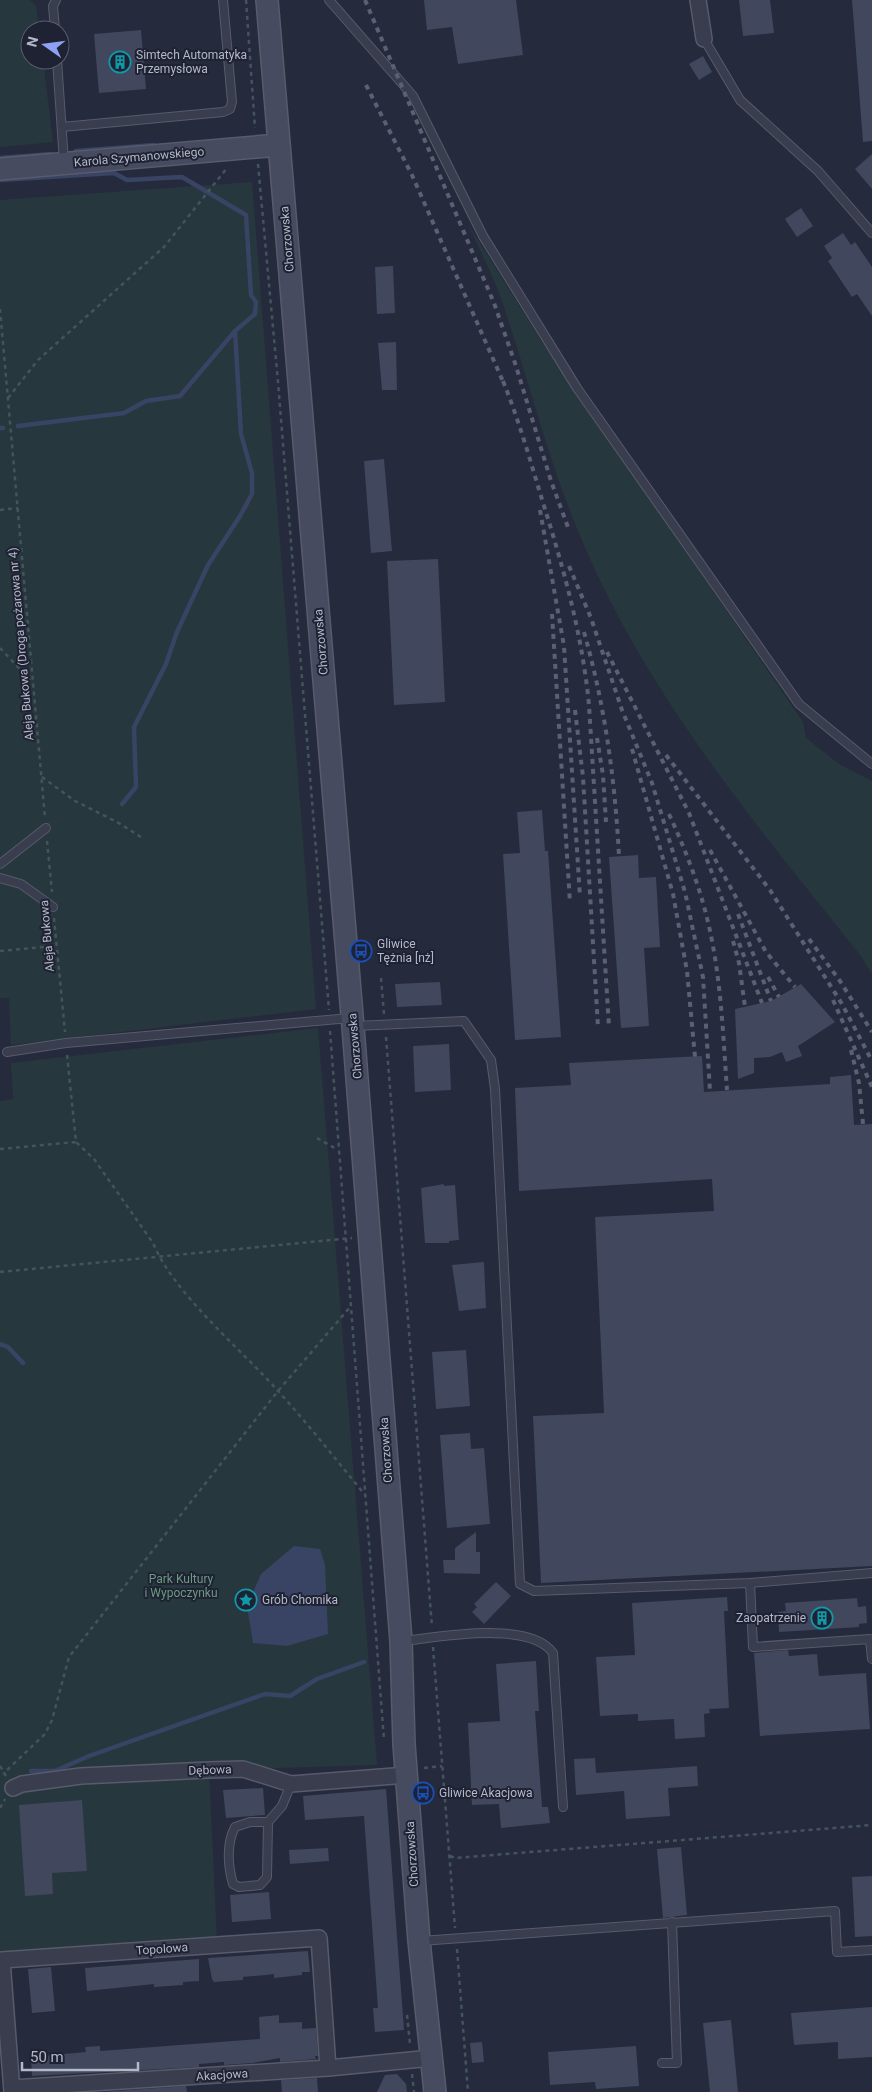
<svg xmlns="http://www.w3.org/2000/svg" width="872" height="2092" font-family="Roboto,sans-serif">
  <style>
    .green { fill: #27373e }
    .water { fill: #394364 }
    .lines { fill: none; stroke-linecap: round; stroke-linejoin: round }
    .stream { stroke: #394364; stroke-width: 4.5 }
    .building { fill: #41475d }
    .lane-casing { stroke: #575b6b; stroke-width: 10 }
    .street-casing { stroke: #575b6b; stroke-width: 18 }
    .secondary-casing { stroke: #575b6b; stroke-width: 24 }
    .path { stroke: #45545b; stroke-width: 2.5; stroke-dasharray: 4 4; stroke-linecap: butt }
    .lane { stroke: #393d4d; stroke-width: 8 }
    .street { stroke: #393d4d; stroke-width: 15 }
    .secondary { stroke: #474b60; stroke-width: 21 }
    .rail { stroke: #5b6074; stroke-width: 4; stroke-dasharray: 5 5; stroke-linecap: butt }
    .labels { text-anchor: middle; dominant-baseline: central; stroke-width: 4; stroke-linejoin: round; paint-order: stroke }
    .poi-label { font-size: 12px; fill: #b4b8c8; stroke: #1e2232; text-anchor: start }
    .street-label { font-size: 12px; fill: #b4b8c8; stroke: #1e2232 }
    .park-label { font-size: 12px; fill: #6c997f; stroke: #1e2232 }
  </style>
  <rect width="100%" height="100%" fill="#252b3d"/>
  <path class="green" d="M0,0H30L36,6L39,30H30V60H43L53,142L0,147Z
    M252,182L316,1009L11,1045L9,998H0V200Z
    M468,224L542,342L803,722L806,738L839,764L872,781V974L861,956C758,827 650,699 584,545C549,465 529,380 501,298C492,273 479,249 468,224Z
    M318,1028L377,1765L209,1770L217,1941L0,1954V1101L13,1099L11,1063Z"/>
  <path class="water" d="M294,1546L320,1549L325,1565L328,1634L287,1646L253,1643L247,1606L261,1574Z"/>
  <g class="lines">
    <path class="stream" d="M76,151L154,145
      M0,158L51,154
      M0,180L114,173L127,180L182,177L246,215L251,295L256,302L255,314L235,331L180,396L146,401L124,413L18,426
      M0,428H3
      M122,804L136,787L134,727L166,664L177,632L208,565L240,516L252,494V473L241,434L235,331
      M0,1344L8,1347L23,1363
      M31,1771H55L89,1756L265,1694L290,1696L317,1679L364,1662"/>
  </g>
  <path class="building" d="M424,0H516L523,55L458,64L452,27L427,30Z
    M739,0H770L774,33L743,36Z
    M852,0H872V141L863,142Z
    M141,30L146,89L99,93L94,34Z
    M703,56L712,72L699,80L689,64Z
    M872,154V189L855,169Z
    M801,208L813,226L797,237L785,219Z
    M843,233L851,245L855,242L872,267V316L857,294L852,297L828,261L832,258L824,246Z
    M393,266L395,313L377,314L375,267Z
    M396,342L397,390H382L378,343Z
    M384,459L392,551L371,553L364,461Z
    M438,559L445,702L394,705L387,561Z
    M542,810L545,851H548L561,1037L515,1040L503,854L520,853L517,812Z
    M638,855L639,878L656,877L660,947L644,948L649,1026L621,1028L609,857Z
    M440,982L442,1005L397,1007L395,984Z
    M801,984L835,1022L798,1046L802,1056L786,1062L782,1052L770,1057L754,1058V1073L738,1079L735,1009L771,1001Z
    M449,1044L451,1090L415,1092L413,1046Z
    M702,1056L704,1092L830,1084V1077L851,1075L854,1125L872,1124V1566L541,1583L533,1416L604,1413L595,1217L714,1211L712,1179L519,1191L515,1088L571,1085L569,1063Z
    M444,1184V1186L455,1185L459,1240L449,1241V1243H425L421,1188Z
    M484,1262L486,1308L459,1311L452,1265Z
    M466,1350L470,1406L436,1409L432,1352Z
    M470,1433L471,1449L484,1448L490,1524L447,1528L440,1435Z
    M476,1532V1552H480V1574L444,1573L443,1560H455V1548Z
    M496,1582L511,1596L484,1624L472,1612L477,1607L474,1604Z
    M727,1597L728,1611H724L729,1708L709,1709L710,1713L704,1714L705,1737L675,1739L674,1719L638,1721V1714L600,1716L596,1657L635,1655L632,1603Z
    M857,1598L858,1607L866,1606L867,1623L859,1624V1627L779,1632L778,1612L786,1611L785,1603Z
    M788,1650L789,1656L817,1654L819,1676L866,1673L870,1729L760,1736L754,1653Z
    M536,1661L539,1711H535L542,1807H548L550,1823L501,1828L499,1804L472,1805L468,1723L500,1721L496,1664Z
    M595,1758L596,1773L697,1766L698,1786L668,1788L670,1816L626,1819L624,1791L576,1795L574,1759Z
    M263,1788L265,1815L226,1818L223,1790Z
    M386,1789L404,2030L375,2032L373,2008H378L364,1816L305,1820L303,1796Z
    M82,1800L87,1871L52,1873L53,1894L25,1896L19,1805Z
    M681,1847L687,1915L663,1918L657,1849Z
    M328,1848L329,1861L290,1864L289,1850Z
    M872,1876V1936L855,1937L852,1877Z
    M269,1892L271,1919L232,1922L230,1895Z
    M308,1951L310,1972H302V1975L274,1978V1974L266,1975L243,1977V1980L214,1982L212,1979L208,1958Z
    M199,1959V1981L183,1982V1985L154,1987V1984L87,1991L85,1968Z
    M51,1967L55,2011L32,2013L28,1969Z
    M872,2007V2057L838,2059V2042L794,2045L791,2013Z
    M279,2015V2023L302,2022V2029L316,2028L318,2056H315L316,2059L280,2062V2058L252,2063L224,2065V2062L199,2064V2067L32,2076L31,2057L86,2052L85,2047L100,2046V2051L260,2039L259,2017Z
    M731,2020L738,2092H710L703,2023Z
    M482,2042L484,2062L472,2063L470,2043Z
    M636,2046L639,2086L596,2089L595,2082L550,2085L548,2052Z
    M397,2074L406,2084L407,2092H377L385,2075Z
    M317,2078L318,2092H282L281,2080Z
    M186,2086L187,2092H102Z"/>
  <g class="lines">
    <g class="lane-casing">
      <path id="lane" d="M329,0L413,96L483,236L577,388L799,704L872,764
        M55,30L53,6L56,0
        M704,39L740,100L818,171L872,233
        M57,60L64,162
        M62,127L223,112L230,109L232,102L223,0
        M0,864L46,828
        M0,878L21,884L53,907
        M355,1026L464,1021L491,1060L495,1089L520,1584L534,1591L750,1583L753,1647L870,1639L872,1659
        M7,1052L66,1043L350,1018
        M750,1583L872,1573
        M403,1641C440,1637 530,1620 553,1653L563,1807
        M268,1822H250L235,1827C226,1844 228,1867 233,1884L239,1887L260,1885L267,1877L268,1822L282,1806L291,1784
        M421,1941L835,1911L837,1952L872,1950
        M662,2063H677L672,1922"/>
    </g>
    <g class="street-casing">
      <path id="street" d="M698,0L704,39
        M13,1788L22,1784L81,1776L208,1770L243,1769L291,1784L407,1775
        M12,2088L328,2068L432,2058
        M12,2092L2,1960L319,1938L328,2068"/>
    </g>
    <g class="secondary-casing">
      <path id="secondary" d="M267,0L353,1027L401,1641L404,1744L419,1941L435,2092
        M0,169L279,145"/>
    </g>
    <path class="path" d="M246,0L255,128
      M258,164L278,382L329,1010
      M0,309L45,818
      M8,398L38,360L164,247L227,168
      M0,510L18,508
      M0,648L33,683
      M42,777L75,801L117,822L141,837
      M47,841L52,892
      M54,918L65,1032
      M0,951L55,946
      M381,978L384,1014
      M330,1031L384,1740
      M386,1037L432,1627
      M67,1055L76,1142L94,1159L153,1243C174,1294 241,1349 278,1391C309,1425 337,1461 366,1496
      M317,1138L338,1150
      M0,1149L76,1142
      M0,1272L352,1238
      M433,1647L455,1928
      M0,1766L5,1774
      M424,1768L442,1766
      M6,1776L4,1773L45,1734L52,1720L69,1657L278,1391L351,1306
      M0,1808L5,1799
      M450,1856L455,1858L872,1825
      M457,1949L468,2092
      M407,2015L410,2044
      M412,2074L414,2092"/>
    <use href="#lane" class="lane"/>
    <use href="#street" class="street"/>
    <use href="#secondary" class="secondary"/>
    <path class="rail" d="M365,0L494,303L516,366L551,481L569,530
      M366,85L412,175L505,386
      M503,381C518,418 529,456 540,493C562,563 582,632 589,705L609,1027
      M540,510L564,646L580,897
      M569,566L591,618L622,710L652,783L685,892L703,977L710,1091
      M552,614L570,903
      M584,632C605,706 615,780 619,856
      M607,652L689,813L762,1003
      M575,710L583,777L598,1027
      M597,738L603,775L606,822
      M632,749L673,894L687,971L695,1057
      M666,755L770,890L842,1004L872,1061
      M669,814C685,849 699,884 708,922C721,977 723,1034 727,1090
      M710,850L766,952L795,987
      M738,914L771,1001
      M809,939L840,981L872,1032
      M733,941L739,963L745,1007
      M768,977L779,997
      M833,1000L872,1087
      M851,1050L859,1083L863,1124"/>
  </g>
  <defs>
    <g id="building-ring" transform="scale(1.125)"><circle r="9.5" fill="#1e2232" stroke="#0f9aa8" stroke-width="1.5"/><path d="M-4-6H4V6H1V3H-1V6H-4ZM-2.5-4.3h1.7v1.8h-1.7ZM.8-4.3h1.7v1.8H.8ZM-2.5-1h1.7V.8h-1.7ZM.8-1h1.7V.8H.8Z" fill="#0f9aa8"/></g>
    <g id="bus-ring" transform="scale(1.125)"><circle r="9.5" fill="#1e2232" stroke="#1a4fb4" stroke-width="1.5"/><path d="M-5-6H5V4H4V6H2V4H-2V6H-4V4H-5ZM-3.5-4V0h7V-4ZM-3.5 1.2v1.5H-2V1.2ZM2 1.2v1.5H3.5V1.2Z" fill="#1a4fb4"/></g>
    <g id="sight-ring" transform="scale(1.125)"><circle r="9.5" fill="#1e2232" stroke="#0f9aa8" stroke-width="1.5"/><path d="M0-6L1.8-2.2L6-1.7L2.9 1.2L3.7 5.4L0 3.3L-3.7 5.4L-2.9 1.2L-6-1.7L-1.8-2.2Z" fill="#0f9aa8"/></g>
  </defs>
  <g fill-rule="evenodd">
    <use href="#building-ring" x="120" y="62"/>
    <use href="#bus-ring" x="361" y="951"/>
    <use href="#sight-ring" x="246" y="1600"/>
    <use href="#building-ring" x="822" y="1618"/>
    <use href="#bus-ring" x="423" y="1793"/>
  </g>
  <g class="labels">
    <g class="poi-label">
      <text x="136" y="55">Simtech Automatyka<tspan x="136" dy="14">Przemysłowa</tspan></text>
      <text x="377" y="944">Gliwice<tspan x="377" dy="14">Tężnia [nż]</tspan></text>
      <text x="262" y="1600">Grób Chomika</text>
      <text x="806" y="1618" text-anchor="end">Zaopatrzenie</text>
      <text x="439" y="1793">Gliwice Akacjowa</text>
    </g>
    <g class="street-label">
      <text transform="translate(139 157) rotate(-5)">Karola Szymanowskiego</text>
      <text transform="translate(287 239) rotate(-95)">Chorzowska</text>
      <text transform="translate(321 642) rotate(-95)">Chorzowska</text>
      <text transform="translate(21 644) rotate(-95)">Aleja Bukowa (Droga pożarowa nr 4)</text>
      <text transform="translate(47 936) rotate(-95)">Aleja Bukowa</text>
      <text transform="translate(355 1046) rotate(-95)">Chorzowska</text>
      <text transform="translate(386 1450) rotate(-94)">Chorzowska</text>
      <text transform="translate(210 1770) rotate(-2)">Dębowa</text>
      <text transform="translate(412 1854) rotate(-94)">Chorzowska</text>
      <text transform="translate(162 1949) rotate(-4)">Topolowa</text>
      <text transform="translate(222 2075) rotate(-4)">Akacjowa</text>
    </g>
    <g class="park-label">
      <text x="181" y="1579">Park Kultury<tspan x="181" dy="14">i Wypoczynku</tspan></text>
    </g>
  </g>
  <g transform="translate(45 45) rotate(284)"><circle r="24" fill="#1e2232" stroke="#5a5e6e"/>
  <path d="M0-4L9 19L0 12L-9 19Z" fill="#8da2f5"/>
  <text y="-8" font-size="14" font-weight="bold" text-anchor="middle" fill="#b4b8c8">N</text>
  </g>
  <path d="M22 2062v8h116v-8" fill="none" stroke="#b4b8c8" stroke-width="2.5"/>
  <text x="30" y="2062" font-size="15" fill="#b4b8c8" stroke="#1e2232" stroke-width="4" paint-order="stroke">50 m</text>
</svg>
